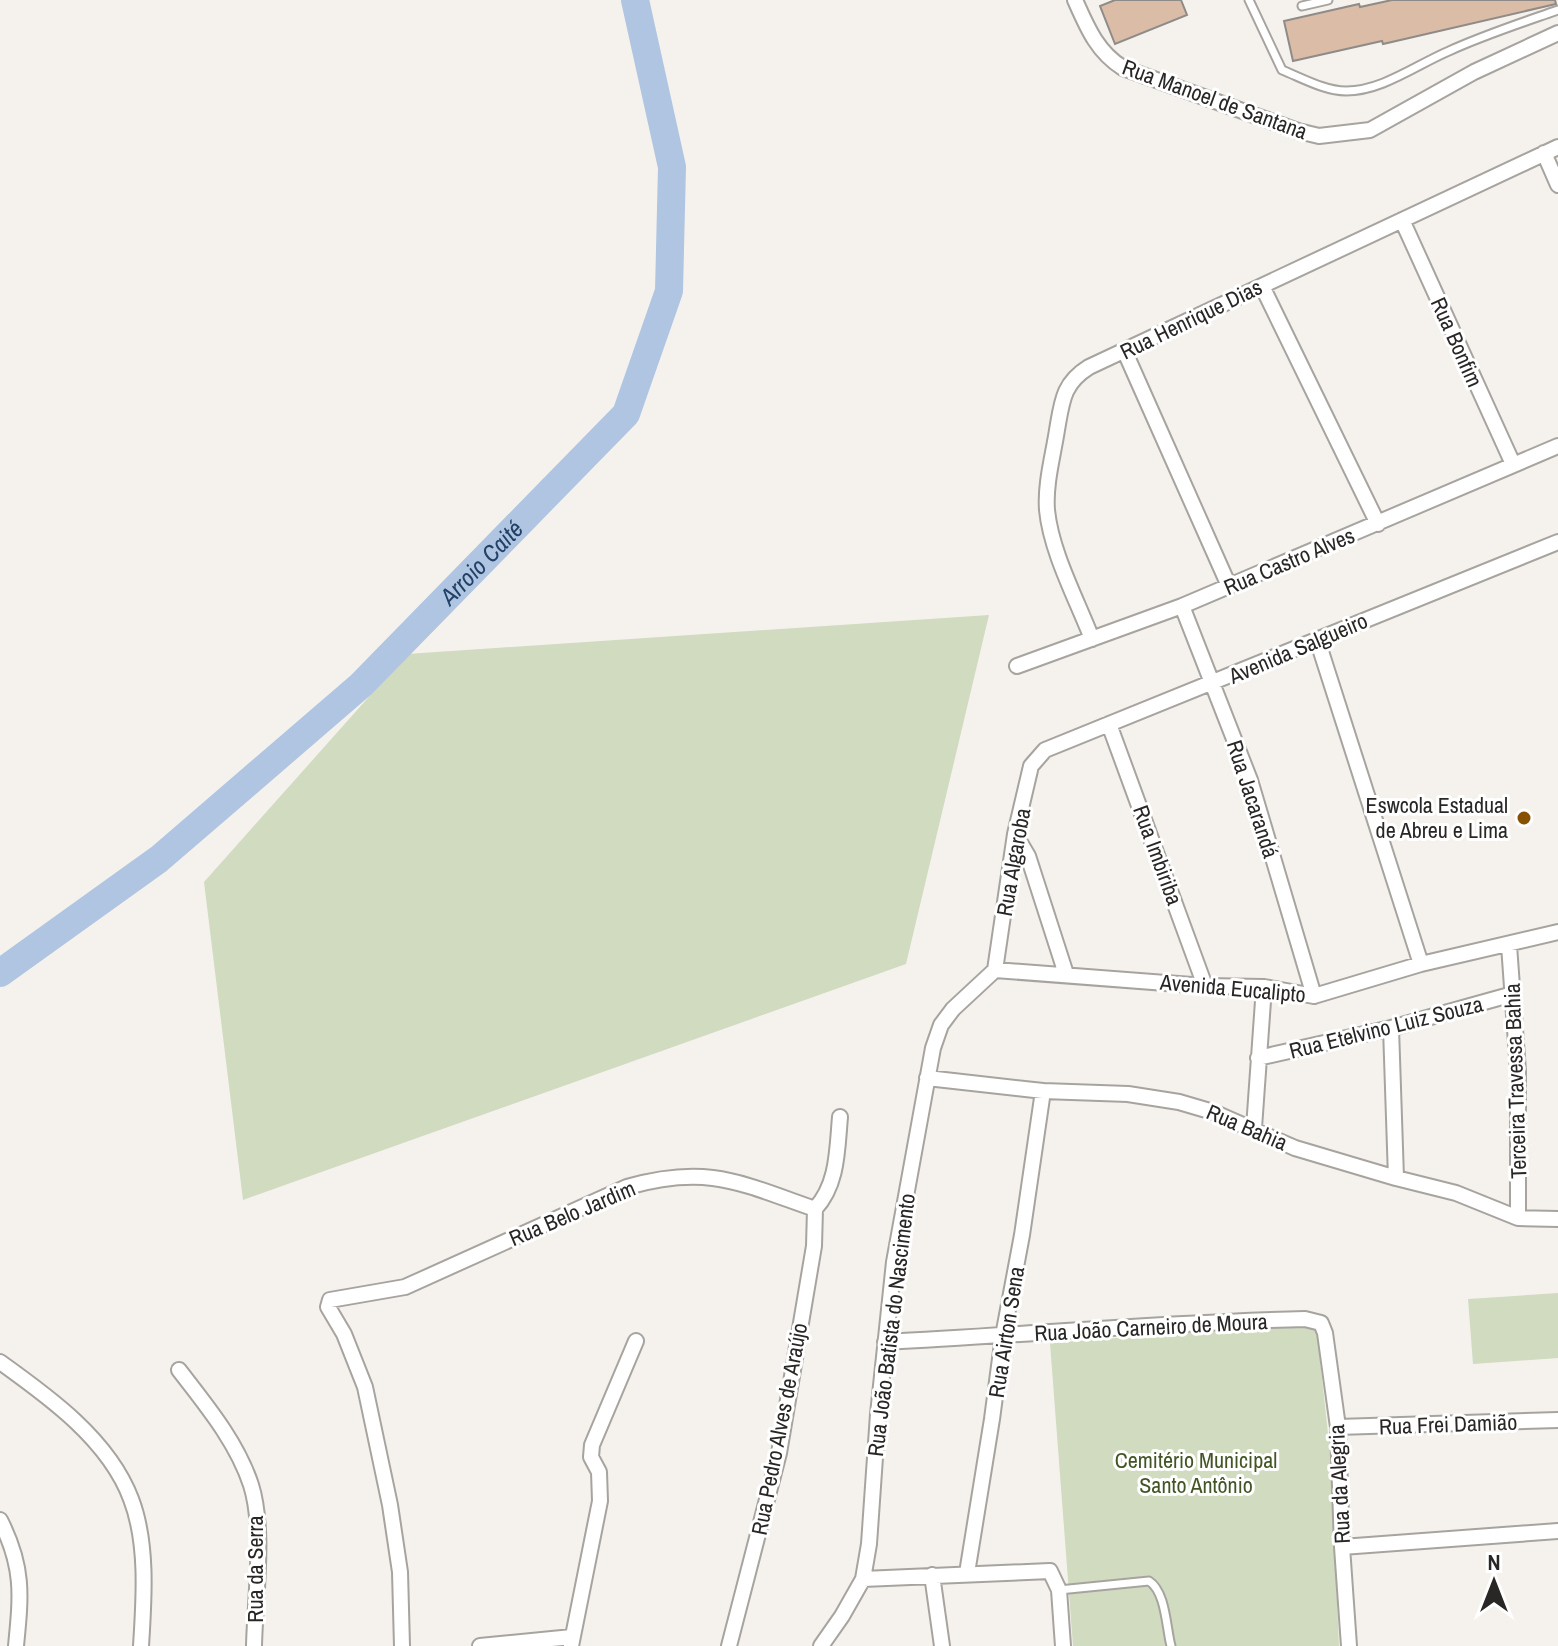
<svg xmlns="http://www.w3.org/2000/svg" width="1558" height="1646" font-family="'Archivo Narrow',sans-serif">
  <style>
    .green { fill: #d0dbc0 }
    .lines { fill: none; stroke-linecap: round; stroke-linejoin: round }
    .river { stroke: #afc5e1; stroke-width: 28 }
    .building { fill: #dbbca6; stroke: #8f8b88; stroke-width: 2 }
    .service-casing { stroke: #a7a4a0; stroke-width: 11 }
    .minor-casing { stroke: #a7a4a0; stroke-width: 18 }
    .service { stroke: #fff; stroke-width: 7 }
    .minor { stroke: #fff; stroke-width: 14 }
    .poi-dot { fill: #885001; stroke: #fff; stroke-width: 3 }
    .labels { text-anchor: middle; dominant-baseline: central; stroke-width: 6; stroke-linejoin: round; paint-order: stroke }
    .street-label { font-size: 22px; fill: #292726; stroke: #fff }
    .poi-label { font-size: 22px; fill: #292726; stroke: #fff; text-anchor: end }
    .park-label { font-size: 22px; fill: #435524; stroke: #fff }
    .water-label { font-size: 24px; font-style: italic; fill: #214167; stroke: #fff }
  </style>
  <rect width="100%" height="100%" fill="#f5f2ee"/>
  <path class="green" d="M989,615L906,964L243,1200L204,882L407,654Z
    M1558,1293V1358L1473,1364L1468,1299Z
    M1316,1323L1331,1461L1339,1646H1073L1050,1343Z"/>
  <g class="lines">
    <path class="river" id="s1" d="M0,973L159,859L361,685L626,414L669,291L672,167L635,0"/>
  </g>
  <path class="building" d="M1115,0H1181L1187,15L1115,44L1100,6Z
    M1392,0H1555L1556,4L1383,44L1382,41L1293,61L1284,21L1359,4L1360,7Z"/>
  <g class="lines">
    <g class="service-casing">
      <path id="service" d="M1249,0L1282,70C1302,78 1325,91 1346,91C1382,91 1416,65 1449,51C1484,35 1521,23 1558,10
        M1302,6L1328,0
        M1059,1590L1149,1581C1166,1592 1166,1627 1171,1646"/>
    </g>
    <g class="minor-casing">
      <path id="minor" d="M1075,0C1087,27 1097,52 1123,68L1298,131L1319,136L1370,130L1474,72L1558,33
        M1544,153L1558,185
        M1402,220L1513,464
        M1262,286L1378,524
        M1125,352L1229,586
        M1182,606L1250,780L1314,996
        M1092,639C1077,600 1051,552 1047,510C1045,484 1053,456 1057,430C1062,401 1063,383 1089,367L1558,147
        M1317,639L1421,964
        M1017,666L1182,606L1558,446
        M1109,724L1205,986
        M1015,834L1028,856L1066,974
        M1509,945L1518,1071V1218
        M995,970L1015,834L1031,766L1045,750L1558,542
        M995,970L1205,986L1264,987L1314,996L1421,964L1558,932
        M1391,1028L1396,1178
        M1258,1058L1391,1028L1513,994
        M927,1078L1043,1091L1128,1094L1179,1102L1213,1112L1295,1148L1396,1178L1456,1193L1518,1218L1558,1219
        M1254,1128L1264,987
        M815,1209C838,1184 837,1150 840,1117
        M885,1342C1025,1335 1165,1322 1305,1319L1321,1323L1325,1333L1338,1427L1342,1547L1349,1646
        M0,1362C49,1397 109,1440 131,1499C148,1543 144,1599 141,1646
        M179,1370C206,1405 237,1442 251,1485C265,1529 255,1599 254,1646
        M1338,1427L1558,1420
        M0,1520C24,1567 21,1595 16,1646
        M1342,1547L1558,1531
        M967,1573L992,1419L1003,1336L1022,1235L1043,1091
        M932,1575L942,1646
        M863,1579L1050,1571L1059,1590L1063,1646
        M402,1646L400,1572L390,1505L365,1387L344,1334L328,1307L330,1300L405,1287L627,1187C708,1164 740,1183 815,1209
        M480,1646L572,1637
        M571,1646L600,1501L599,1472L591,1457L592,1445L636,1341
        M729,1646L779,1453L814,1246L815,1209
        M821,1646L842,1616L863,1579L869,1544L878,1414L894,1262L933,1048L941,1025L953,1009L995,970"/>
    </g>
    <use href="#service" class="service"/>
    <use href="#minor" class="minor"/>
  </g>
  <circle class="poi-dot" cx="1524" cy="818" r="8"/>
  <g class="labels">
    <g class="street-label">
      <text transform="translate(1215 99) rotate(20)">Rua Manoel de Santana</text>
      <text transform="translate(1191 319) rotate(-26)">Rua Henrique Dias</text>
      <text transform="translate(1457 342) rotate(66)">Rua Bonfim</text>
      <text transform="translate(1289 561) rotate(-23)">Rua Castro Alves</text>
      <text transform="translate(1298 648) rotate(-23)">Avenida Salgueiro</text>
      <text transform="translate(1253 799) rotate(72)">Rua Jacarandá</text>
      <text transform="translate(1158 855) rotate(70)">Rua Imbiriba</text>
      <text transform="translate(1013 862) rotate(-80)">Rua Algaroba</text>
      <text transform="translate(1233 988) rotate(5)">Avenida Eucalipto</text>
      <text transform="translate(1386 1027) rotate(-14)">Rua Etelvino Luiz Souza</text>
      <text transform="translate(1515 1081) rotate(-92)">Terceira Travessa Bahia</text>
      <text transform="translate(1247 1127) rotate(23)">Rua Bahia</text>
      <text transform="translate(572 1213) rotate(-23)">Rua Belo Jardim</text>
      <text transform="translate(891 1325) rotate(-83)">Rua João Batista do Nascimento</text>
      <text transform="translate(1151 1327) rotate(-3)">Rua João Carneiro de Moura</text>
      <text transform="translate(1006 1332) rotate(-81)">Rua Airton Sena</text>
      <text transform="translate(1448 1424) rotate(-2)">Rua Frei Damião</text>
      <text transform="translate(779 1429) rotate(-79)">Rua Pedro Alves de Araújo</text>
      <text transform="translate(1339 1484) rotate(-93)">Rua da Alegria</text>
      <text transform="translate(255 1569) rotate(-90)">Rua da Serra</text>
    </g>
    <g class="poi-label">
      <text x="1508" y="805">Eswcola Estadual<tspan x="1508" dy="25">de Abreu e Lima</tspan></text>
    </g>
    <g class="park-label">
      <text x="1196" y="1460">Cemitério Municipal<tspan x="1196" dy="25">Santo Antônio</tspan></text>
    </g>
    <g class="water-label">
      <text stroke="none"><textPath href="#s1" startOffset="634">Arroio Caité</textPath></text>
    </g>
  </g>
  <g transform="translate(1494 1582)" stroke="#ffffff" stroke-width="6" paint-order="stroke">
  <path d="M0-6L14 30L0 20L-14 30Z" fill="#292726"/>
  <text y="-12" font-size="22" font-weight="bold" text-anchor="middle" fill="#292726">N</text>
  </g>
</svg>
